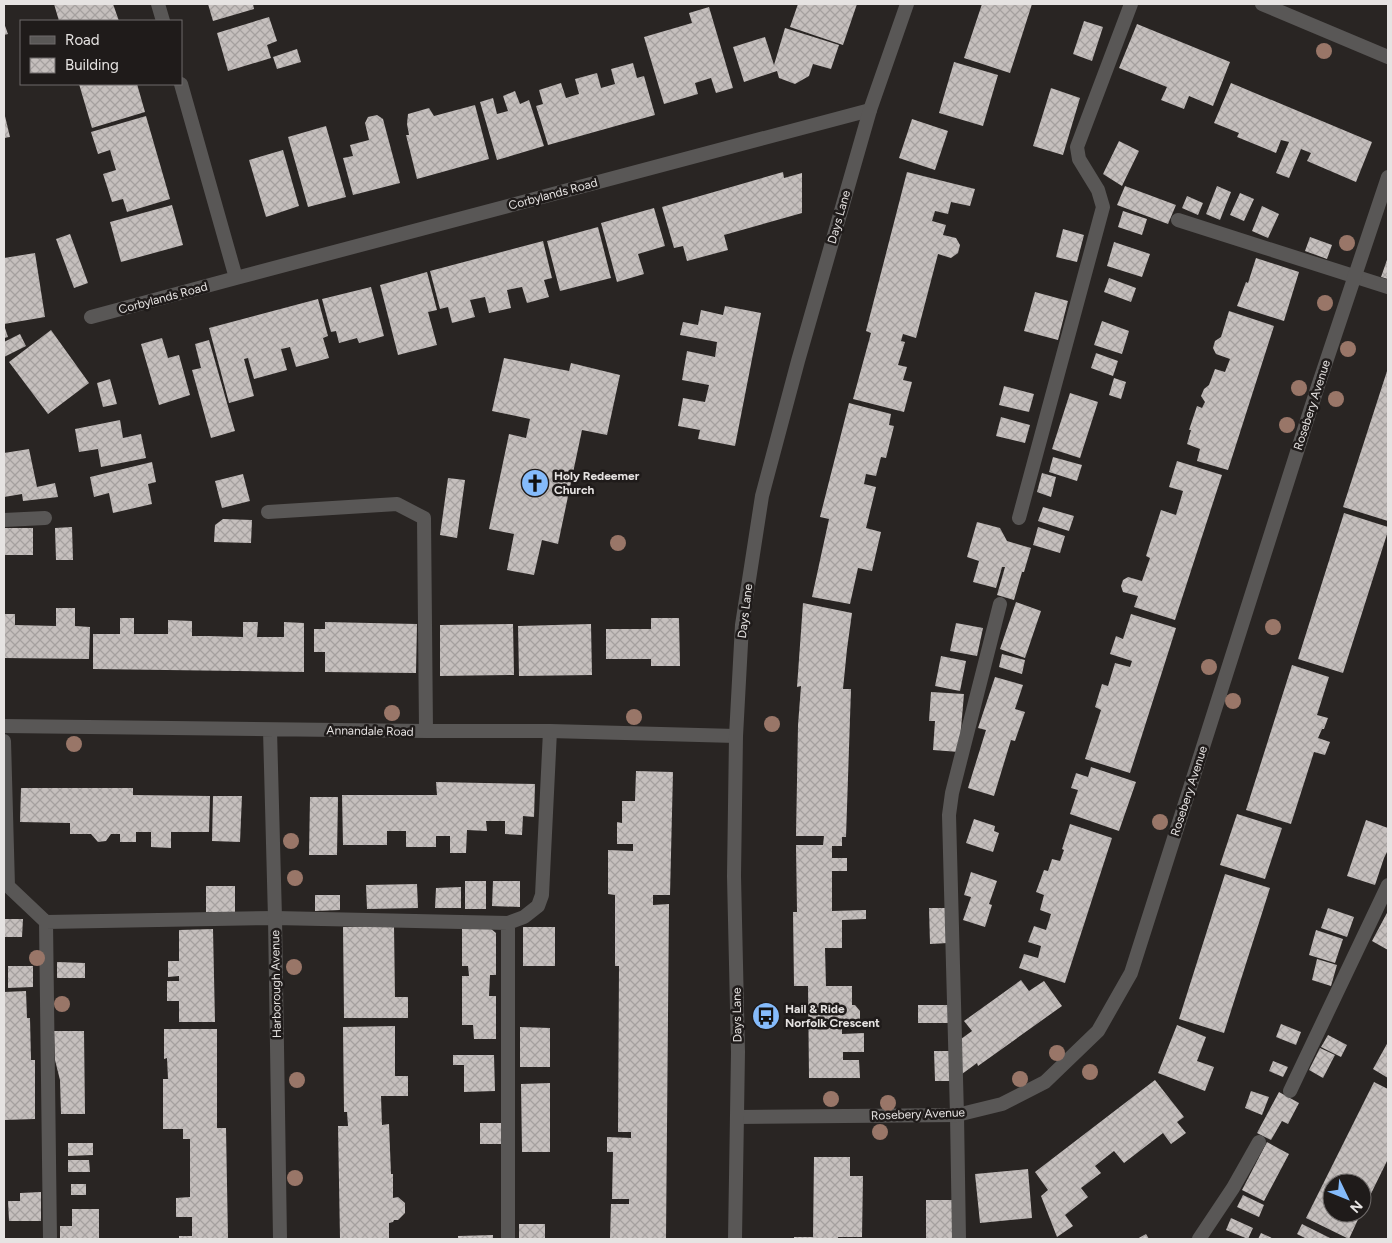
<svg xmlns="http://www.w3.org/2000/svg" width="1392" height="1243" font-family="Figtree,sans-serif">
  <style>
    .building { fill: url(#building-cross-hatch) }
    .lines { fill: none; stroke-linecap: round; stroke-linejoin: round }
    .service { stroke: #595756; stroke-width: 14 }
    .minor { stroke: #595756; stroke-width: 14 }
    .tertiary { stroke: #595756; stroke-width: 14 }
    .tree { fill: #997668 }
    .labels { text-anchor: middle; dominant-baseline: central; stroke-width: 5; stroke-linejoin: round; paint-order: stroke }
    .street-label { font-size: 12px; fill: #e6e3e2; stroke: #1f1b1a }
    .poi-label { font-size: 12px; font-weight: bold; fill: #e6e3e2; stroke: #1f1b1a; text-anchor: start }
  </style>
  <defs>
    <pattern id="building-cross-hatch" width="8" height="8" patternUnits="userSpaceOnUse" patternTransform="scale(1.25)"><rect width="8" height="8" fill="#c5bfbd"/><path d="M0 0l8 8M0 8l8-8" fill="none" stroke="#a5a09f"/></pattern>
  </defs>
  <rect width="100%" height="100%" fill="#292523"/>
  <path class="building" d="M54,4H113L119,21H59Z
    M208,4H253L254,9L213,21Z
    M798,4H857L843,45L790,27Z
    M982,4H1032L1010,73L964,58Z
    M709,7L733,88L716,93L711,78L695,83L698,94L664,104L644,37L692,23L689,13Z
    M269,17L277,41L267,45L271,58L228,71L217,33Z
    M1084,21L1103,27L1092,61L1073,54Z
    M4,23L8,34L4,35Z
    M1137,24L1230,62L1213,106L1189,96L1184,109L1161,100L1167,87L1119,68Z
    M785,28L839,45L831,69L813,64L809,76L795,84L779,78L777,71L744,82L733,47L765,37L774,65Z
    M297,49L301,62L277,69L273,57Z
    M954,62L998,75L983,126L939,113Z
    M633,63L637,78L644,76L655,115L548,145L536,106L543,104L539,90L561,83L566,98L579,94L575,79L597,73L601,88L615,84L611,69Z
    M1231,83L1372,142L1356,182L1307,161L1311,153L1301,149L1289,178L1276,173L1289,142L1281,140L1276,153L1237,137L1239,133L1214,123Z
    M79,84H137L145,112L92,128Z
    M1051,88L1080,98L1063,155L1033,146Z
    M515,91L520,104L529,100L544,146L497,160L480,102L493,98L497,114L508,111L503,96Z
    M475,105L489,159L417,179L406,135H409L407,124L408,114L429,108L434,116Z
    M4,112L10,137L4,138Z
    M377,115L383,119L400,183L353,195L343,158L353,156L350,145L369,140L365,123L368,117Z
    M146,116L170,199L127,212L123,199L112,202L103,174L116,170L110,150L98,154L91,132Z
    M912,119L948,131L935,170L899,158Z
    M326,126L346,197L308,207L288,137Z
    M1119,141L1139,151L1122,186L1103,174Z
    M283,150L299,206L266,217L249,160Z
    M783,172L784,178L802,173V213L724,235L728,250L687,261L683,246L674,248L662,207Z
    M907,172L975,189L970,206L951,202L948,214L935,211L932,221L946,225L943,235L956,238L960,245L958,253L951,258L938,254L916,338L903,334L901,341L905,342L898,365L907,367L903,380L912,382L904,412L853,399L871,333L866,331Z
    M1125,186L1176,205L1168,224L1117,205Z
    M1217,186L1231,192L1220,220L1206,214Z
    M1240,193L1254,199L1244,221L1230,215Z
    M1187,196L1203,203L1198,215L1182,208Z
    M172,205L183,245L121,262L110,222Z
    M1262,206L1279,214L1268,238L1252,231Z
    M654,208L665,246L638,254L644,274L617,282L601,223Z
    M1123,211L1147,219L1142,235L1118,227Z
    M598,227L611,278L560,291L547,241Z
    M1063,229L1084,235L1077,262L1056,257Z
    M70,234L88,283L74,288L56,239Z
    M1310,237L1332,245L1327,259L1305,251Z
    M543,241L552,278L544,280L549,297L527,303L522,287L507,290L511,308L489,313L485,297L470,300L475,317L452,323L448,307L440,309L430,271Z
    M1114,242L1150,254L1142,277L1107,266Z
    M35,253L45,317L4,324V258Z
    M1388,257V279L1381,277Z
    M1256,258L1299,272L1284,321L1237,306L1246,282L1248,283Z
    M427,272L437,310L428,312L437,345L398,355L380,285Z
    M1109,278L1136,288L1131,302L1104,292Z
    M371,287L384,336L359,343L357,338L339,343L336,331L331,332L322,299Z
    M1035,292L1068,301L1058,340L1024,331Z
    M318,299L328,336L323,338L329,358L296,367L290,347L286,348L281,349L287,370L254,379L248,358L244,359L254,396L229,403L209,328Z
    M725,306L761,313L735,446L698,439L700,430L678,426L683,398L705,402L709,385L682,380L687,351L715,357L717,342L680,335L683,322L698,325L701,310L723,315Z
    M1229,311L1274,326L1228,470L1197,461L1200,449L1187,444L1191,430H1189L1197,406L1202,408L1205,402L1201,396L1204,389L1209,385L1215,369L1225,372L1230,359L1216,354L1213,348L1215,341L1221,337Z
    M1102,321L1129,331L1122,354L1094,345Z
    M4,325L8,337L4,338Z
    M51,330L89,383L48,414L9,362Z
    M20,334L26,346L4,357V342Z
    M162,338L168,358L179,355L190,395L159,405L141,344Z
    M209,340L235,431L211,438L192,370L201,368L195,344Z
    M1096,353L1118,361L1113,376L1091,368Z
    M504,358L569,371L571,363L620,375L607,435L582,430L558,544L542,540L534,575L507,570L514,534L489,529L509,434L526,438L530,419L492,411Z
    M1388,368V521L1343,507Z
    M1114,378L1126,382L1121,399L1109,395Z
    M110,379L117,404L103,407L97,383Z
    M1004,386L1034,394L1029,412L999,405Z
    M1070,393L1098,402L1080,458L1052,449Z
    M849,403L891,414L889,425L894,426L886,458L881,457L876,476L866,474L864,484L876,487L866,528L881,532L872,571L858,568L850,604L812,597L829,519L820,517Z
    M1001,417L1030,425L1025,443L996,436Z
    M120,420L123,438L141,434L146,458L101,467L98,449L79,452L75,429Z
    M29,449L37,487L55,483L58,497L23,501L22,494L4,497V453Z
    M1053,457L1082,465L1077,481L1049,472Z
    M1177,461L1222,475L1175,620L1134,607L1138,596L1123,592L1121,586L1123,580L1128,577L1142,581L1150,558L1146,556L1161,510L1176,515L1183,491L1169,487Z
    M152,462L156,482L148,484L152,504L113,513L109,493L94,497L90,477Z
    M1042,473L1056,477L1051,497L1037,492Z
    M243,474L250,501L222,508L215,481Z
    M448,478L465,480L457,538L440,535Z
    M1043,507L1074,516L1069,531L1038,521Z
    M1344,513L1388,527V531L1343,673L1298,659Z
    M223,519L252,520L251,543L214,542L215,525Z
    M977,522L1000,528L1007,541L1031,548L1024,572H1022L1014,600L997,595L1005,567H1002L996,588L973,582L979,561L967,557Z
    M72,527L73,560H56L55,528Z
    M1038,527L1065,536L1060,553L1033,545Z
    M4,528H33V555H4Z
    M1016,602L1041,611L1025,658L1000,649Z
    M803,603L852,613L847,649L843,689H851L846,837H842V846H832V858H847V871H832V911L866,910V919L842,920V948H825L826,986H852V1005H855L860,1011V1021L855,1026H842V1034L864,1033V1052H843V1060H859L860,1078H809L808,986H794L793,912H797L796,845H823L824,836H796L798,725L801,686L797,687Z
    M56,608H75V626L90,627L89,659L4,658V614H15V625L56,626Z
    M1131,614L1176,628L1130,773L1085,759L1101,710L1095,707L1102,684L1108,686L1115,663L1130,667L1132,661L1110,654L1116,636L1123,639Z
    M120,618H134V634H168V620L192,621V636H208L243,637V622H258L257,637H284V622L304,623V672L93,669V634H120Z
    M651,618H679L680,666H651V659H606V629H651Z
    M325,622L417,624L416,673L325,672V652H314V629H325Z
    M956,623L983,628L977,656L950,651Z
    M513,624L514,675L440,676V625Z
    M591,624L592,675L519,676L518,626Z
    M1002,654L1025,660L1022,674L999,667Z
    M941,656L966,661L960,691L935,686Z
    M1292,665L1329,677L1317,715L1328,718L1324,729H1322L1318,738L1330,742L1325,755L1314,752L1291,824L1246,810Z
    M995,677L1023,685L1015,709L1025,712L1015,741L1011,740L994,796L968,788L986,730L978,728Z
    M931,692L964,694L959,752L933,750L935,721H929Z
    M1091,767L1136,782L1119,831L1070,814L1078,790L1071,788L1076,773L1088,777Z
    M636,771L673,772L670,895H653V905L669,904L666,1239H610L611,1204H629V1199H612L613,1152H607V1137L631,1138V1132H618L619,966H615V895L608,894V850L633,851V844H617V822L622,823V801H635Z
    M436,782L535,784L534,817L523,816L522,835L505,834V821H486L487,831L467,830L466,853H450V836H436V847H406V831H387V845H343L342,795H437Z
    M21,788H133V795L210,796L209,832H171V848L151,847V832H136V842H120V834H111L106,841L98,842L91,834H70V823L20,822Z
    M213,796H242L240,842L212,841Z
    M310,797H338L337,855H309Z
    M1237,814L1282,828L1265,879L1220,865Z
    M974,819L995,826L994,831L999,833L993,852L966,843Z
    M1366,820L1388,828V850L1384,858L1375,885L1347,876Z
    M1070,824L1112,838L1065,983L1019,968L1024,954L1038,958L1041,946L1028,942L1034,926L1046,930L1051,914L1040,910L1044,895L1036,892L1044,870L1048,871L1052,859L1060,861L1064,850L1062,849Z
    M971,872L997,881L989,904L992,905L985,927L963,920L971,897L964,895Z
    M1225,874L1270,888L1224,1033L1179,1019Z
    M465,881H486V909H465Z
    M493,881H520V907L492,906Z
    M417,884L418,908L367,909L366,885Z
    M206,886H235V913L206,912Z
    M461,887V908H435L436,888Z
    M315,895H340V910L315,911Z
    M929,908H947L948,943L930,944Z
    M1328,908L1354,917L1347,937L1321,928Z
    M1388,911V950L1372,941Z
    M4,919H23L22,937H4Z
    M462,925H486L496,933V975H490L489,996H496V1039H474L473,1025H462V976H469L468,966H462Z
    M394,926L395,997H408V1018H344L343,927Z
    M523,927H555V966H523Z
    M213,929L215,1022H179V1001H167V981H179V976L168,977V961H179V930Z
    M1316,930L1343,939L1335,963L1309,955Z
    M1317,959L1337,965L1331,986L1312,980Z
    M57,962L85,963V978H57Z
    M8,966H33V987L8,988Z
    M1021,980L1029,991L1044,981L1062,1006L978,1066L977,1063L962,1074L961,1039L972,1031L964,1021Z
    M26,991L27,1018H30L31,1060H35V1119L4,1120V992Z
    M918,1005H949V1023H918Z
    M1281,1024L1301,1032L1296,1045L1276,1037Z
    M1177,1025L1206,1037L1197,1061L1214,1067L1205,1091L1158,1073Z
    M395,1026V1076H408V1096H381L382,1125L389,1124L391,1174H393V1198L398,1197L405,1203V1213L398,1220H394L393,1222L389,1223V1239H340L338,1126H348L347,1112H344L343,1027Z
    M520,1027L550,1028V1067H520Z
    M164,1029H217V1128H226L228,1239H179V1236H192V1217H176V1198L190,1197V1139H183V1129H163V1079H168L167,1058L164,1059Z
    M54,1031H84L85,1114H61L60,1080L55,1060Z
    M1328,1035L1347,1045L1341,1057L1321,1047Z
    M1388,1042V1078L1373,1069Z
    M1320,1048L1335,1055L1323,1078L1309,1070Z
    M934,1051H950L951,1081H935Z
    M453,1055H494L495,1091L464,1092V1065H453Z
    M1273,1061L1288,1067L1283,1077L1269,1071Z
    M1155,1080L1184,1117L1177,1122L1186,1133L1171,1144L1163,1133L1124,1163L1114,1151L1095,1166L1101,1173L1081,1188L1088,1197L1065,1215L1073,1226L1057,1237L1041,1196L1048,1190L1035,1172Z
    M1374,1082L1388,1089V1159L1362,1212V1183H1332V1213H1361L1349,1239L1306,1218Z
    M550,1083V1152H522L521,1084Z
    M1251,1091L1269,1097L1262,1115L1245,1108Z
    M1279,1092L1299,1103L1288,1124L1282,1121L1271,1140L1257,1133Z
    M480,1123H501V1144H480Z
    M1267,1142L1289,1154L1264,1201L1242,1190Z
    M68,1143H93V1155L68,1156Z
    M814,1157H850V1176H863L862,1237H838V1239H794V1237H813Z
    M68,1160H89L90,1172H68Z
    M1028,1169L1032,1218L980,1223L975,1174Z
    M71,1184H86V1195H71Z
    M41,1192V1221H9L8,1201H20V1193Z
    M1243,1195L1264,1205L1259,1217L1237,1207Z
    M926,1200H954V1239H926Z
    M72,1209H99V1239H60V1226H72Z
    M1231,1218L1253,1228L1248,1239L1226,1230Z
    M519,1224H545V1239H519Z
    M1302,1224L1332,1239H1307L1297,1234Z
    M1261,1233L1274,1239H1258Z
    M1146,1234L1149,1239H1137Z
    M493,1235V1239H458V1236Z"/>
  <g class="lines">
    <path class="service" d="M1178,220L1388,287
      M268,512L397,504L424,518L426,731
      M1019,518L1103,207L1098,190L1079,159L1077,147L1131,4
      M4,520L45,518
      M4,741L8,886L46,922L50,1239
      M46,922L275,918L508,923L524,917L538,906L542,895L550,731
      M508,923V1239
      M1290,1091L1388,885
      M959,1239L957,1115L949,815L952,793L1000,604
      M1199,1239L1233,1188L1259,1142"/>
    <path class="minor" d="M158,4L163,21
      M1262,4L1388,57
      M181,84L236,278L870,110
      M91,317L236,278
      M4,726L426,731H550L736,736
      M270,730L275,918L280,1239
      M737,1117L957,1115L1002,1104L1045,1082L1098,1031L1131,973L1318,386L1388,177"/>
    <path class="tertiary" d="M735,1239L738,1052L734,876L736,736L742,625L762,496L798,361L870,110L907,4"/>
  </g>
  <g class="tree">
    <circle cx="1324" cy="51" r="8"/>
    <circle cx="1347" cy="243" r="8"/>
    <circle cx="1325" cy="303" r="8"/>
    <circle cx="1348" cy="349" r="8"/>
    <circle cx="1299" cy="388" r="8"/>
    <circle cx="1336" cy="399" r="8"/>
    <circle cx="1287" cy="425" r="8"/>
    <circle cx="618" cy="543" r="8"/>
    <circle cx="1273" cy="627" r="8"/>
    <circle cx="1209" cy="667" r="8"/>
    <circle cx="1233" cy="701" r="8"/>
    <circle cx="392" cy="713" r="8"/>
    <circle cx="634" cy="717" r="8"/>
    <circle cx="772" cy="724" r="8"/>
    <circle cx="74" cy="744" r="8"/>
    <circle cx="1160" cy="822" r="8"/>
    <circle cx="291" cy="841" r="8"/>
    <circle cx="295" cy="878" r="8"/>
    <circle cx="37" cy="958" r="8"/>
    <circle cx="294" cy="967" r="8"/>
    <circle cx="62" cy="1004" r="8"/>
    <circle cx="1057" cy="1053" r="8"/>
    <circle cx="1090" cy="1072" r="8"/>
    <circle cx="1020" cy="1079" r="8"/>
    <circle cx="297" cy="1080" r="8"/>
    <circle cx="831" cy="1099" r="8"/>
    <circle cx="888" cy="1103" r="8"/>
    <circle cx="880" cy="1132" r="8"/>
    <circle cx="295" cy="1178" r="8"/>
  </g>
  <defs>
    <g id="church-disc" transform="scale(1.4375)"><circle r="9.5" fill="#85bbfb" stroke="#1f1b1a"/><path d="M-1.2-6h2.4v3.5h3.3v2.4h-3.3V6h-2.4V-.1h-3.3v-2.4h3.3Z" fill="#111"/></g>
    <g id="bus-disc" transform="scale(1.4375)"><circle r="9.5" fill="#85bbfb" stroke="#1f1b1a"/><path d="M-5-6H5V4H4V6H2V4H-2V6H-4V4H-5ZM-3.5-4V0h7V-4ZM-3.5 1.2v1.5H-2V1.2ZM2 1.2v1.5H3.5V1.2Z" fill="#111"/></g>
  </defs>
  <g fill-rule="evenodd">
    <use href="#church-disc" x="535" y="483"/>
    <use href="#bus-disc" x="766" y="1016"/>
  </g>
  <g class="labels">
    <g class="street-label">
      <text transform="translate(553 194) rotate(-15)">Corbylands Road</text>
      <text transform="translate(839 217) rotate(-74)">Days Lane</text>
      <text transform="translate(163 298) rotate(-15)">Corbylands Road</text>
      <text transform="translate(1312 405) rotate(-72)">Rosebery Avenue</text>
      <text transform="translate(745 611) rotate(-83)">Days Lane</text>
      <text transform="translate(370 731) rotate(1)">Annandale Road</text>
      <text transform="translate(1189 791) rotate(-72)">Rosebery Avenue</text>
      <text transform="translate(276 984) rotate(-91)">Harborough Avenue</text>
      <text transform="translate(737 1015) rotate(-91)">Days Lane</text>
      <text transform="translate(918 1114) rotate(-2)">Rosebery Avenue</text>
    </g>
    <g class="poi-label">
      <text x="554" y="476">Holy Redeemer<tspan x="554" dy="14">Church</tspan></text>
      <text x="785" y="1009">Hail &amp; Ride<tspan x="785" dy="14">Norfolk Crescent</tspan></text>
    </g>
  </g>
  <rect width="1392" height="1243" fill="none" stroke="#e6e3e2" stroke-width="10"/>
  <rect x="20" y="20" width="162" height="65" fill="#1f1b1a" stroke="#6f6b6a"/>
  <rect x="30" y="36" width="25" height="8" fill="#595756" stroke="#6f6b6a"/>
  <text x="65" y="45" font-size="15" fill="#e6e3e2">Road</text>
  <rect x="30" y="58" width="25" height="15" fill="url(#building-cross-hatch)" stroke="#6f6b6a"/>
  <text x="65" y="70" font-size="15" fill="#e6e3e2">Building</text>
  <g transform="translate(1347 1198) rotate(133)"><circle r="24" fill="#1f1b1a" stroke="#6f6b6a"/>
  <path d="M0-4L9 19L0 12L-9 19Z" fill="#85bbfb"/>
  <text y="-8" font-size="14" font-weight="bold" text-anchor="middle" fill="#e6e3e2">N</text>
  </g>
</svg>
